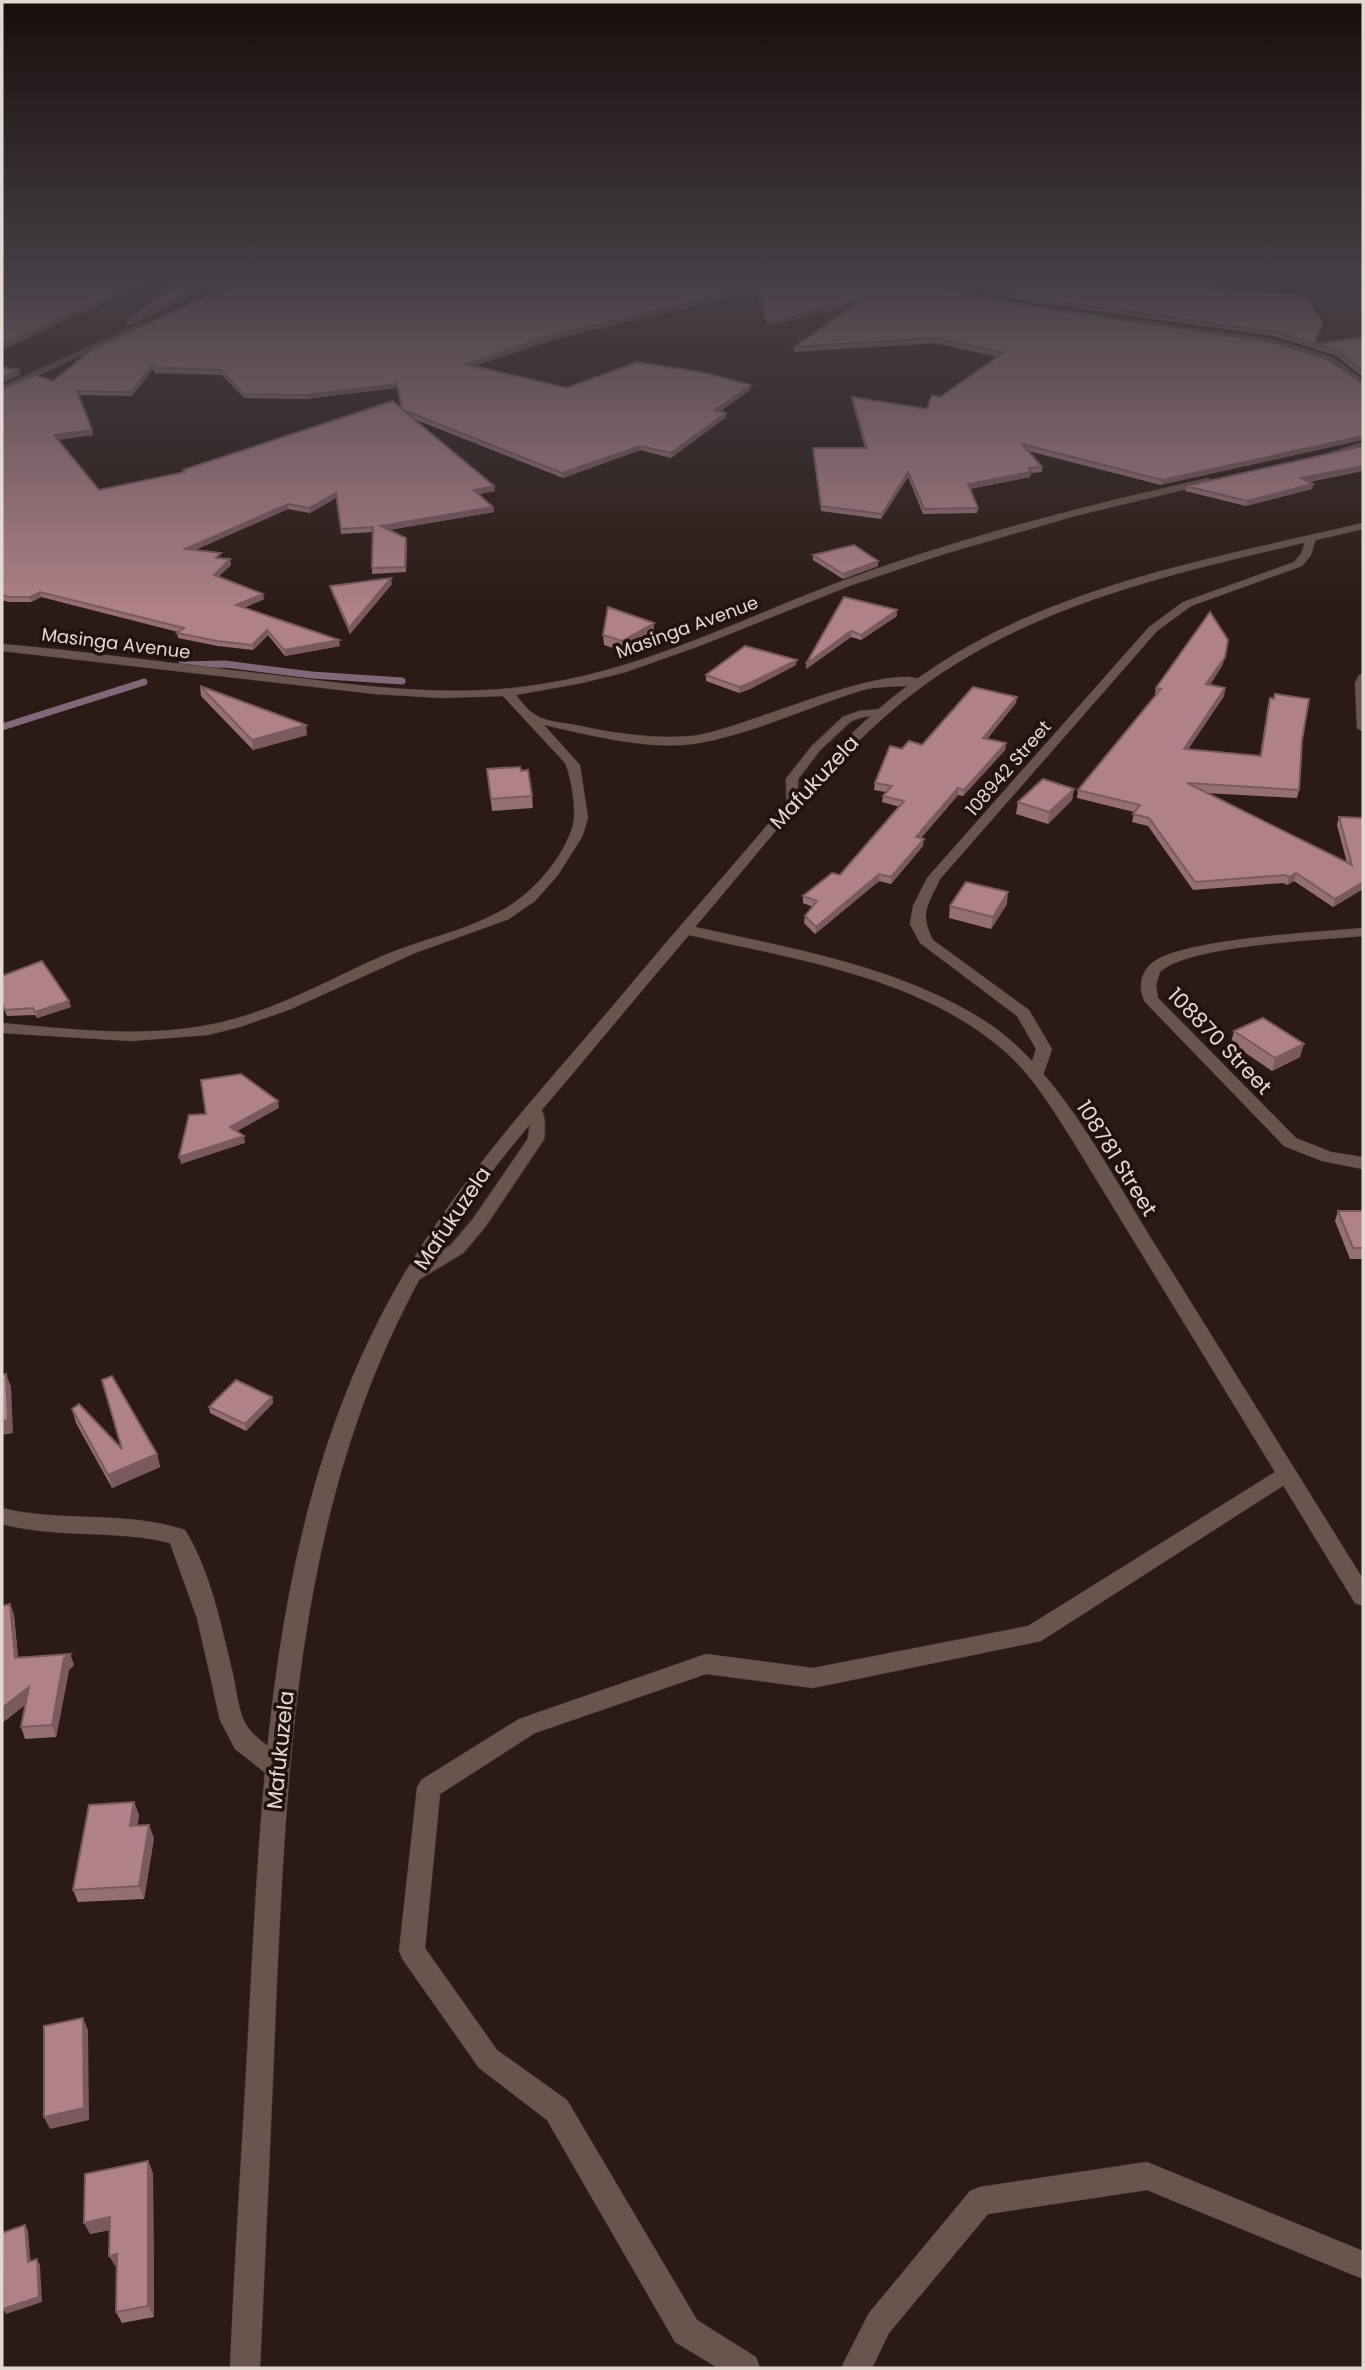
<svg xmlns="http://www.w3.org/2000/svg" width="1365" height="2370" font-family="Poppins,sans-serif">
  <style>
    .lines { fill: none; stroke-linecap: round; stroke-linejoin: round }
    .stream { stroke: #816777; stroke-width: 7 }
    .lane-casing { stroke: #463835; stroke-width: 2 }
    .street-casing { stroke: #463835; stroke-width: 1 }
    .secondary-casing { stroke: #463835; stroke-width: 1 }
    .lane { fill: #69554d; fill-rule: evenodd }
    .street { fill: #69554d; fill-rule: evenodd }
    .secondary { fill: #69554d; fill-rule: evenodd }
    .wall { fill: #966f75; fill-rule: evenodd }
    .shaded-wall { fill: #7a5a5f }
    .building { fill: #af8188; stroke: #7a5a5f; stroke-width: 2; fill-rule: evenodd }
    .labels { text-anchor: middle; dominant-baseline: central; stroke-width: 7; stroke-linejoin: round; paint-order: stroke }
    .far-street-label { font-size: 18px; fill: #e4d8d4; stroke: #22120c }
    .street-label { font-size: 21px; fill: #e4d8d4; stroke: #22120c }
  </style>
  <rect width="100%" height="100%" fill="#2c1b15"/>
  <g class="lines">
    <path class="stream" d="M181,665L225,664L312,675L402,681
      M2,727L144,682"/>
    <g class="lane-casing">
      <path id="lane" d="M883,709L887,710V714L862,717L851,721L820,750L798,779L797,806L795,809H787L786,779L812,746L843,717L860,711Z
        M533,1103C547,1108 545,1127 544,1139L485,1227L463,1253L418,1280H406L404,1276L406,1272L451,1245L473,1219L528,1139L530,1123L525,1108Z"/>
    </g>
    <g class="street-casing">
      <path id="street" d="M922,280H933L994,298L1029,305L1273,339L1333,357L1363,380V387L1327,361L1272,344L1029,309L990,302Z
        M1363,442V448L1331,457L1326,454Z
        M1208,478L1213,481L1212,483L1075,516L941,555L852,585L702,645L626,672L582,683L516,695C521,701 527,710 534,714C546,723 571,723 585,727C618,734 658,739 691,736C738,732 893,657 925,682C917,688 878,685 863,690C807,707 751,735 693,744C647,750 589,735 544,725L580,765L588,818L582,837L558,875L535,901L509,919L415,953L291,1009L240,1027L208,1035L131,1041L2,1033V1023C70,1029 140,1038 208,1025C269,1014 324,982 380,957C419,940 462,932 499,912C530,896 563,860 573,825C577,811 571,776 565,763L503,696L442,698L375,694L2,651V644C93,652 184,665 274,675C363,686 453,699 542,684C647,668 743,618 842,581C961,537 1084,506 1208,478Z
        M1307,537L1316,539L1311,555L1302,566L1191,606L1157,631L940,879C928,905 919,913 933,940L1029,1010L1052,1049L1042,1078H1030L1028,1074L1036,1049L1017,1016L920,943L910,924L913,906L927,878L1149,627L1183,602L1294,562L1301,554Z
        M1363,674V732L1357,728L1355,683L1359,675Z
        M1363,928V936C1320,940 1189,945 1160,972L1156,985L1158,998L1296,1138L1331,1152L1363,1157V1169L1322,1161L1284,1146L1145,1002C1138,989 1140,973 1152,963C1181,939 1320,932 1363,928Z
        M1285,1466L1292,1468L1295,1474L1292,1480L1041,1641L813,1688L706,1674L535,1733L440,1794L425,1948L497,2050L567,2100L697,2320L756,2357L760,2368H718L675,2342L547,2120L479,2068L403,1960L399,1951L417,1788L421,1780L519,1719L706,1654L813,1668L1028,1626Z
        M2,1508C62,1523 125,1510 185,1530C211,1572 221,1626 233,1674C236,1689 238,1707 244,1721C254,1742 279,1748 288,1768L284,1775L276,1779L268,1775L235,1749L220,1720L197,1618L170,1543C115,1529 57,1539 2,1524Z
        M1147,2162L1363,2251V2279L1147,2190L988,2214L889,2333L872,2368H841L869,2313L970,2191L980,2187Z"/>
    </g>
    <g class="secondary-casing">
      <path id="secondary" d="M141,323L148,325L2,392V386Z
        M1363,523V529C1205,567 1032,596 902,702C824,766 761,850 695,927C793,949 898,966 985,1021C1060,1069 1112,1177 1159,1251C1227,1360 1295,1470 1363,1579V1606L1355,1603L1071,1138C1053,1110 1035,1080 1011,1057C925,977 798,960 689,935C649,982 609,1030 569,1078C509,1148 447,1222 406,1305C300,1515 288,1749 277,1979C272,2109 266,2238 260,2368H230C235,2245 244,2121 250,1998C263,1761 274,1511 390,1299C455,1179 551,1081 637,977C673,934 709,893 746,850C800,787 855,721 924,674C1052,585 1214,558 1363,523Z"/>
    </g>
    <use href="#lane" class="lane"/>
    <use href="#street" class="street"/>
    <use href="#secondary" class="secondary"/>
  </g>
  <path class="wall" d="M241,280H928L990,300L1272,342L1161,485L1028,451L1042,467V472L1031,473L1030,477L970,489L978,508L977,513L923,514L908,477L881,519L821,511L813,448H865L852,402V397L927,409L940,397L998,357L935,343L794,352V347L854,305L767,326L757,291L556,339L474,366L567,388L751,385L750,390L720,411L726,413V417L671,458L640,450L563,478L414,419L495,491L479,494L493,507L494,512L389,530L407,543L406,572L372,574L373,532L341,534L336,498L310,513L288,509L195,550L222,559L231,565L218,577L264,599L244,608L340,646L285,656L268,635L253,650L218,646L178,638L177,633L178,632L41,597L31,602H9L2,600V389L53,381ZM153,369L155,373L222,375L244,398L305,399L397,388L401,409L183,470V472L99,490L57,440L93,435L79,395L132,396Z
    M942,280H1172L1322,327L1313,348L1273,336L1029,302Z
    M1363,337V377L1335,355L1314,349L1315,344Z
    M1363,471L1309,482L1313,484L1312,489L1246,506L1185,491L1186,486Z
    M813,555L878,561V566L843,579L813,560Z
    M392,584L350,634L331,591L330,586Z
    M844,597L897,616L861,640L851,637L806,669V664Z
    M654,623V633L622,651L604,645L603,635Z
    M1223,664L1210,685L1225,688L1224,696L1188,749L1260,756L1268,705L1302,740L1299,790L1297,798L1205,793L1347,863L1337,825L1339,817L1363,818V889L1333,907L1294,881L1287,885L1283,883L1193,890L1148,826L1132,822L1134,812L1077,798L1078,790L1156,696L1155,695L1156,688Z
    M796,665L750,689L739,693L706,681V675Z
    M200,686L307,735L253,750L201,696Z
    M1016,703L987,739L1006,743L1005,750L963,796L958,795L921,838L923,846L891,884L879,881L815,934L804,923L805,916L813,907L803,903V896L840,875L900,807L882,802L883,796L886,792L874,790L875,783L902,749L922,745Z
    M487,769L521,771L532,796L533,808L492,811Z
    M1074,789L1072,800L1048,824L1016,814L1018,802Z
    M1007,904L991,929L949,918L950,906Z
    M2,976L71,1007L37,1018L35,1015L7,1016L2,1004Z
    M1234,1031L1300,1057L1272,1071L1231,1043Z
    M1338,1211H1363V1259H1350L1335,1221Z
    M272,1397L273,1403L246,1431L210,1413L209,1407Z
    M72,1409L122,1449L157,1454L160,1467L112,1488L76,1423Z
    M10,1604L14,1615L18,1657L70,1654L74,1665L69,1670L56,1737L25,1739L21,1727L25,1705L2,1723V1606Z
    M134,1802L139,1815L137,1826L154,1838L144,1899L78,1902L73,1890Z
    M148,2161L153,2173L154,2317L122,2323L116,2312L117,2266H115L110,2230L90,2234Z"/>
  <path class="shaded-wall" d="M144,280H154L2,350V345Z
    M220,280H230L127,327L126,322Z
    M757,287V291L556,339L466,369V364L556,334Z
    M863,299V303L767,326V322Z
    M153,364V369L132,396L131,392Z
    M19,370L20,375L2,383V378Z
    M397,384V388L305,399L304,395Z
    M751,385L750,390L715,415V410Z
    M726,413V417L671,458V453Z
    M92,430L93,435L55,440L54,435Z
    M1363,436V440L1161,485L1162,480Z
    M640,446V450L563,478L562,473Z
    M1363,466V471L1300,483L1301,478Z
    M908,472V477L881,519L882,514Z
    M1031,472L1030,477L968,489V484Z
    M1313,484L1312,489L1246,506L1247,501Z
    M494,486L495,491L474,495V490Z
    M336,493V498L310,513L309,508Z
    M288,504V509L186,554L185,549Z
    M493,507L494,512L381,531V526Z
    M230,559L231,565L214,580V575Z
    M878,561V566L843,579V574Z
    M391,578L392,584L350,634L349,628Z
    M40,592L41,597L31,602L30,597Z
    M263,594L264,599L237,611L236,605Z
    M897,610V616L861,640V635Z
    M654,623V633L622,651V641Z
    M267,630L268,635L253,650L252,645Z
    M851,631V637L806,669V664Z
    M339,640L340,646L285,656L284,650Z
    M1225,657L1223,664L1205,692L1206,684Z
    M797,660L796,665L750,689L739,693V687Z
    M1225,688L1224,696L1183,757L1184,749Z
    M1017,697L1016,703L982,744L983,738Z
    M306,725L307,735L253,750L252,740Z
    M1006,743L1005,750L963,796L964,790Z
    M958,788V795L916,844V837Z
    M1074,789L1072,800L1048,824L1049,812Z
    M924,839L923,846L891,884V877Z
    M1296,873L1294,881L1287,885L1289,877Z
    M879,874V881L815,934L816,927Z
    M1363,882V889L1333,907L1335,899Z
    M1008,892L1007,904L991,929L993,917Z
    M69,1001L71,1007L37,1018L35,1012Z
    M1304,1044L1300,1057L1272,1071L1275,1058Z
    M278,1101L279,1108L232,1134L230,1127Z
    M244,1136L245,1143L181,1164L179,1157Z
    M6,1374L11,1387L13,1433L2,1435V1421Z
    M272,1397L273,1403L246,1431L245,1424Z
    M157,1454L160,1467L112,1488L108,1475Z
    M10,1604L14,1615L19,1669L15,1658Z
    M70,1654L74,1665L69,1670L56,1737L52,1725L64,1658Z
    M29,1687L33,1698L2,1723V1708Z
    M134,1802L139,1815L135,1839L130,1826Z
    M149,1825L154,1838L144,1899L139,1886Z
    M83,2018L88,2030L89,2120L50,2129L44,2117Z
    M148,2161L153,2173L154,2317L148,2306Z
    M110,2217L116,2228L90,2234L84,2223Z
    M25,2225L28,2231L31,2267L28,2262Z
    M117,2254L122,2265L115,2266L109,2256Z
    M37,2259L40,2265L42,2302L6,2314L3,2309Z"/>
  <path class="building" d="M2,280H144L2,345Z
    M179,280H220L126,322Z
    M241,280H928L990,300L1272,342L1327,359L1363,384V436L1162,480L1022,444L1042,467L1029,468L1031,472L968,484L978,508L924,509L908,472L882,514L821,506L813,448H867L852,397L927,409L932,395L940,397L1003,353L936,338L794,347L863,299L767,322L757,287L556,334L466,364L567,388L637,362L701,372L751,385L715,410L726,413L671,453L640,446L562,473L403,410L494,486L474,490L493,507L381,526L406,538L405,567L372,568L373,527L341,529L336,493L309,508L288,504L185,549L221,553L216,558L230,559L214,575L263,594L236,605L339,640L284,650L267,630L252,645L217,641L177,633L184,628L40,592L30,597H8L2,595V389L35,375L53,381L94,348ZM153,364L155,368L221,370L243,394L304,395L397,384L402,409L393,401L183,470L185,472L99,490L54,435L92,430L77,391L131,392Z
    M959,280H1172V281L1192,280L1220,289L1304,296L1323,322L1314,344L1274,332L1030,298Z
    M1363,337V371L1336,350L1315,344Z
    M3,367L19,370L2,378V369Z
    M1363,446V466L1301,478L1313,484L1247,501L1186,486Z
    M854,545L878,561L843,574L813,555Z
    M391,578L349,628L330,586Z
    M844,597L897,610L861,635L851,631L806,664Z
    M608,607L654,623L622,641L603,635Z
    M1210,612L1228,640L1225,657L1206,684L1225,688L1184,749L1261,756L1270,698L1274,699L1275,694L1309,699L1302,740L1299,790L1187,783L1352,865L1339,817L1363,818V882L1335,899L1296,873L1289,877L1285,875L1195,882L1149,818L1133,814L1140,805L1078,790L1161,689L1156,688Z
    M745,646L797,660L750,683L739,687L706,675Z
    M200,686L306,725L252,740Z
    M973,687L1017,697L983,738L1006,743L964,790L958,788L916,837L924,839L891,877L879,874L816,927L805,916L817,901L803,896L832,873L840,875L904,801L883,796L892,786L875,783L890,746L902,749L909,741L922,745Z
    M520,767L521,771L528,770L532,796L491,799L487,769Z
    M1043,779L1074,789L1049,812L1018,802Z
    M966,882L1008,892L993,917L950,906Z
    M42,961L69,1001L35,1012L33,1008L5,1010L2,1002V976Z
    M1263,1018L1304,1044L1275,1058L1234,1031Z
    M241,1074L278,1101L230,1127L244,1136L179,1157L189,1115L206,1114L201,1080Z
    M1338,1211H1363V1248H1353Z
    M6,1374L8,1420L2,1421V1375Z
    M112,1376L157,1454L108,1475L72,1409L79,1404L122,1449L102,1380Z
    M236,1380L272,1397L245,1424L209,1407Z
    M10,1604L15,1658L70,1654L64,1658L52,1725L21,1727L29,1687L2,1708V1606Z
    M134,1802L130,1826L149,1825L139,1886L73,1890L89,1805Z
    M83,2018L84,2108L44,2117V2026Z
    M148,2161V2306L116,2312L117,2254L109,2256L110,2217L84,2223L85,2174Z
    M25,2225L28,2262L37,2259L39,2297L3,2309L2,2233Z"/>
  <linearGradient id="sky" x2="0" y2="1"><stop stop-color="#180f0c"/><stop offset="0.46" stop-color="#453f46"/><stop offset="1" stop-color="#453f46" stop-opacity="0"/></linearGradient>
  <rect width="1365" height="611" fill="url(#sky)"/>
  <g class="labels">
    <g class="far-street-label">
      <text transform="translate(687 627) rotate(-20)">Masinga Avenue</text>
      <text transform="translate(116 643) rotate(7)">Masinga Avenue</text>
      <text transform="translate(1008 768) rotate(-49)">108942 Street</text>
    </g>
    <g class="street-label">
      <text transform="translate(814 782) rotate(-47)">Mafukuzela</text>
      <text transform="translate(1220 1041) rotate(46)">108870 Street</text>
      <text transform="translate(1117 1158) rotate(58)">108781 Street</text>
      <text transform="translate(452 1218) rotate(-56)">Mafukuzela</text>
      <text transform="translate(280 1750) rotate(-84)">Mafukuzela</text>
    </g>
  </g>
  <rect width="1365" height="2370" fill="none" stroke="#e4d8d4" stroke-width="7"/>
</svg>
